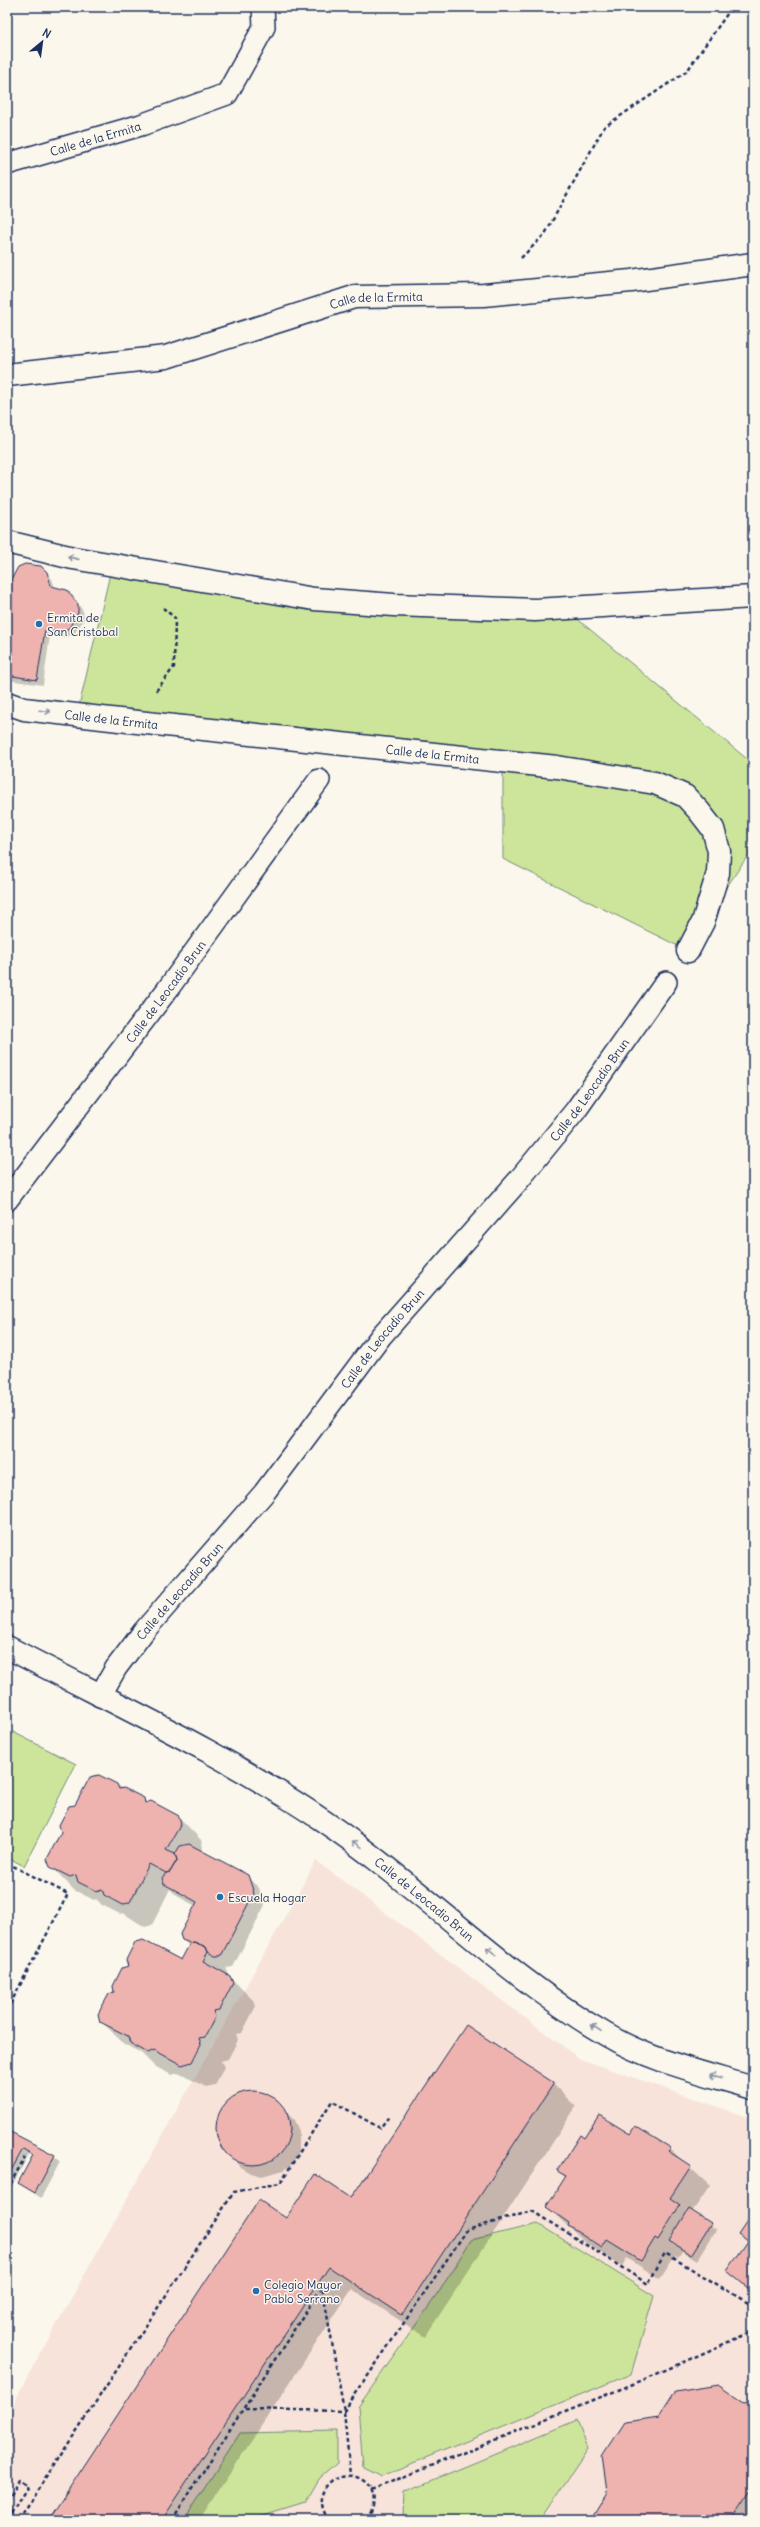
<svg xmlns="http://www.w3.org/2000/svg" width="760" height="2527" font-family="Delius,sans-serif">
  <style>
    .built { fill: #f7e3d9 }
    .green { fill: #cde59b; stroke: #748a7c }
    .shadow { fill: #0003 }
    .building { fill: #eeb3ae; stroke: #1b2f5e }
    .lines { fill: none; stroke-linecap: round; stroke-linejoin: round }
    .lane-casing { stroke: #1b2f5e; stroke-width: 24 }
    .street-casing { stroke: #1b2f5e; stroke-width: 25 }
    .path { stroke: #1b2f5e; stroke-width: 2.5; stroke-dasharray: 4 3; stroke-linecap: butt }
    .lane { stroke: #fbf7ec; stroke-width: 21 }
    .street { stroke: #fbf7ec; stroke-width: 22 }
    .oneway { stroke: #8b93a5 }
    .poi-dot { fill: #1f6fb2; stroke: #fbf7ec; stroke-width: 1.5 }
    .labels { text-anchor: middle; dominant-baseline: central; stroke-width: 3; stroke-linejoin: round; paint-order: stroke }
    .street-label { font-size: 12px; fill: #1b2f5e; stroke: #fbf7ec }
    .poi-label { font-size: 12px; fill: #1b2f5e; stroke: #fbf7ec; text-anchor: start }
  </style>
  <rect width="100%" height="100%" fill="#fbf7ec"/>
  <filter id="ink" filterUnits="userSpaceOnUse"><feTurbulence type="fractalNoise" baseFrequency=".025" numOctaves="2"/><feDisplacementMap in="SourceGraphic" scale="8" xChannelSelector="R" yChannelSelector="G"/><feConvolveMatrix kernelMatrix="1 2 1 2 8 2 1 2 1" color-interpolation-filters="sRGB"/></filter>
  <g filter="url(#ink)">
    <path class="built" d="M316,1861L580,2059L753,2119V2520H7V2418L25,2381Z"/>
    <path class="green" d="M112,565L314,599L564,608L753,764V848L703,922L688,951L503,859V761L77,715Z
      M7,1729L76,1764L24,1866L7,1857Z
      M538,2224L654,2296L631,2374L381,2476L363,2467L358,2407L439,2292L471,2240Z
      M577,2420L588,2449L540,2520H400L403,2516L404,2492Z
      M337,2431V2463L319,2479L305,2503L250,2520H184L240,2433Z"/>
    <path class="shadow" d="M41,567L52,579L55,588L67,591L73,597L83,611L84,619L75,633L67,637L50,636L43,685L7,680V580L11,581Z
      M117,1785L148,1803L178,1816L201,1840L203,1847L201,1852L247,1876L259,1888L265,1905L233,1967L226,1968L230,1977L253,2000L256,2006L242,2033L236,2034L238,2040L228,2059L221,2061L224,2067L215,2085L206,2087L178,2073L172,2075L154,2066L141,2053L124,2044L101,2021L181,1961L189,1946L183,1940L196,1906L177,1896L170,1889L152,1925L145,1927L123,1913L120,1914L102,1905L96,1899L94,1900L74,1890L51,1866L75,1806Z
      M553,2084L576,2107L425,2337L352,2289L199,2520H56L52,2516L286,2219L351,2199Z
      M252,2092L264,2094L282,2108L294,2120L299,2131V2152L293,2163L284,2170L262,2176L251,2173L241,2167L221,2145L217,2133V2121L222,2110L229,2100L240,2094Z
      M7,2131L54,2156L60,2162L41,2198L19,2183L33,2156L29,2154L7,2195Z
      M630,2135L670,2149L710,2186L692,2212L716,2230L697,2261L682,2251L678,2258L675,2256L660,2279L627,2258L622,2266L588,2245L547,2207L566,2178L558,2170L584,2139Z
      M753,2214V2294L728,2270L748,2242L739,2234Z
      M753,2402V2515L750,2520H591L608,2492L744,2404Z"/>
    <path class="building" d="M25,564L41,566L47,572L51,586L67,590L78,604V613L69,628L61,632L45,630L37,680L7,675V579L11,580L18,567Z
      M99,1775L117,1784L119,1789L124,1788L144,1798L145,1803L151,1801L179,1816L181,1824L166,1850L175,1854L177,1860L170,1872L166,1873L149,1864L130,1902L122,1905L104,1895L102,1889L96,1891L78,1882L76,1875L70,1877L50,1867L47,1859L61,1832L59,1825L69,1806L75,1805L90,1777Z
      M189,1844L248,1875L254,1893L221,1956H215L208,1952L206,1947L194,1942L190,1943L182,1940L180,1934L197,1902L164,1884L162,1878L166,1873L170,1872L177,1860L175,1854L180,1846Z
      M143,1940L181,1960L190,1943L194,1942L206,1947L208,1952L203,1961L230,1976L233,1983L219,2010L213,2011L215,2017L205,2037L199,2038L201,2044L192,2062L182,2065L154,2050L148,2053L130,2043L128,2036L100,2022L98,2014L109,1994L114,1992L113,1986L122,1968L128,1966L126,1960L135,1942Z
      M466,2025L554,2083L402,2315L329,2267L161,2520H57L51,2516L259,2200L286,2218L315,2174L351,2198Z
      M216 2128a37 37 0 1 1 74 0a37 37 0 1 1-74 0Z
      M599,2115L630,2134L635,2126L671,2148L668,2151L691,2166L670,2198L680,2205L658,2240L655,2238L641,2261L607,2240L602,2248L568,2226L569,2223L546,2207L566,2176L557,2171L580,2135L584,2138Z
      M7,2130L55,2155L35,2193L18,2183L33,2155L23,2149L7,2178Z
      M689,2209L711,2223L691,2255L669,2241Z
      M753,2212V2292L727,2271L748,2241L738,2234Z
      M718,2385L744,2403L753,2401V2487L731,2520H590L607,2492L602,2456L624,2422L659,2417L675,2392Z"/>
    <g class="lines">
      <g class="lane-casing">
        <g id="lane">
          <path id="s1" d="M7,164L141,125L227,94L264,27L263,7"/>
          <path id="s2" d="M7,1200L167,990L319,780"/>
          <path id="s3" d="M100,1696L116,1668L144,1631L264,1493L381,1336L518,1181L576,1110L666,982"/>
        </g>
      </g>
      <g class="street-casing">
        <g id="street">
          <path id="s4" d="M7,375L166,357L354,297L484,295L631,281L753,264"/>
          <path d="M7,542L73,558L314,599L394,605L535,610L753,597"/>
          <path id="s5" d="M7,703L24,709L128,721L557,767L655,783L685,796L699,811L713,829L719,851L718,873L703,922L688,951"/>
          <path id="s6" d="M7,1647C113,1703 223,1753 322,1820C420,1886 503,1974 605,2034C650,2061 704,2073 753,2088"/>
        </g>
      </g>
      <path class="path" d="M521,258L545,234L604,127L687,71L732,7
        M156,691L174,667L175,618L163,608
        M7,1863L68,1894L7,2010
        M7,2190L25,2157
        M245,2409L344,2411L467,2230L532,2211L648,2284L665,2253L753,2306
        M371,2490L643,2380L753,2331
        M7,2501L20,2480L28,2486L7,2520
        M18,2520L234,2192L280,2183L332,2101L380,2128L390,2115
        M172,2520L322,2286L344,2411L350,2475
        M317,2520L326,2517
        M329,2520C323,2515 320,2505 321,2498C330,2461 380,2474 373,2506C373,2511 368,2516 366,2520"/>
      <use href="#lane" class="lane"/>
      <use href="#street" class="street"/>
    </g>
    <defs><path id="oneway-shaft" d="M-6 0H5M1.5-3L5.5 0L1.5 3" fill="none" stroke-width="1.6" stroke-linecap="round" stroke-linejoin="round"/></defs>
    <g class="oneway">
      <use href="#oneway-shaft" transform="translate(73 558) rotate(-167)"/>
      <use href="#oneway-shaft" transform="translate(45 711) rotate(7)"/>
      <use href="#oneway-shaft" transform="translate(357 1844) rotate(-146)"/>
      <use href="#oneway-shaft" transform="translate(491 1951) rotate(-142)"/>
      <use href="#oneway-shaft" transform="translate(596 2028) rotate(-147)"/>
      <use href="#oneway-shaft" transform="translate(716 2076) rotate(-163)"/>
    </g>
  </g>
  <g class="poi-dot">
    <circle cx="39" cy="624" r="4"/>
    <circle cx="220" cy="1897" r="4"/>
    <circle cx="256" cy="2291" r="4"/>
  </g>
  <g class="labels">
    <g class="street-label">
      <text stroke="none"><textPath href="#s1" startOffset="92">Calle de la Ermita</textPath></text>
      <text stroke="none"><textPath href="#s4" startOffset="379">Calle de la Ermita</textPath></text>
      <text stroke="none"><textPath href="#s5" startOffset="106">Calle de la Ermita</textPath></text>
      <text stroke="none"><textPath href="#s5" startOffset="429">Calle de la Ermita</textPath></text>
      <text stroke="none"><textPath href="#s2" startOffset="262">Calle de Leocadio Brun</textPath></text>
      <text stroke="none"><textPath href="#s3" startOffset="780">Calle de Leocadio Brun</textPath></text>
      <text stroke="none"><textPath href="#s3" startOffset="456">Calle de Leocadio Brun</textPath></text>
      <text stroke="none"><textPath href="#s3" startOffset="132">Calle de Leocadio Brun</textPath></text>
      <text stroke="none"><textPath href="#s6" startOffset="489">Calle de Leocadio Brun</textPath></text>
    </g>
    <g class="poi-label">
      <text x="47" y="617">Ermita de<tspan x="47" dy="14">San Cristobal</tspan></text>
      <text x="228" y="1897">Escuela Hogar</text>
      <text x="264" y="2284">Colegio Mayor<tspan x="264" dy="14">Pablo Serrano</tspan></text>
    </g>
  </g>
  <rect width="760" height="2527" fill="none" stroke="#fbf7ec" stroke-width="24"/>
  <rect x="12" y="12" width="736" height="2503" fill="none" stroke="#1b2f5e" stroke-width="1.5" filter="url(#ink)"/>
  <g transform="translate(42 42) rotate(29)" stroke="#fbf7ec" stroke-width="3" paint-order="stroke">
  <path d="M0-3L7 15L0 10L-7 15Z" fill="#1b2f5e"/>
  <text y="-6" font-size="11" font-weight="bold" text-anchor="middle" fill="#1b2f5e">N</text>
  </g>
</svg>
